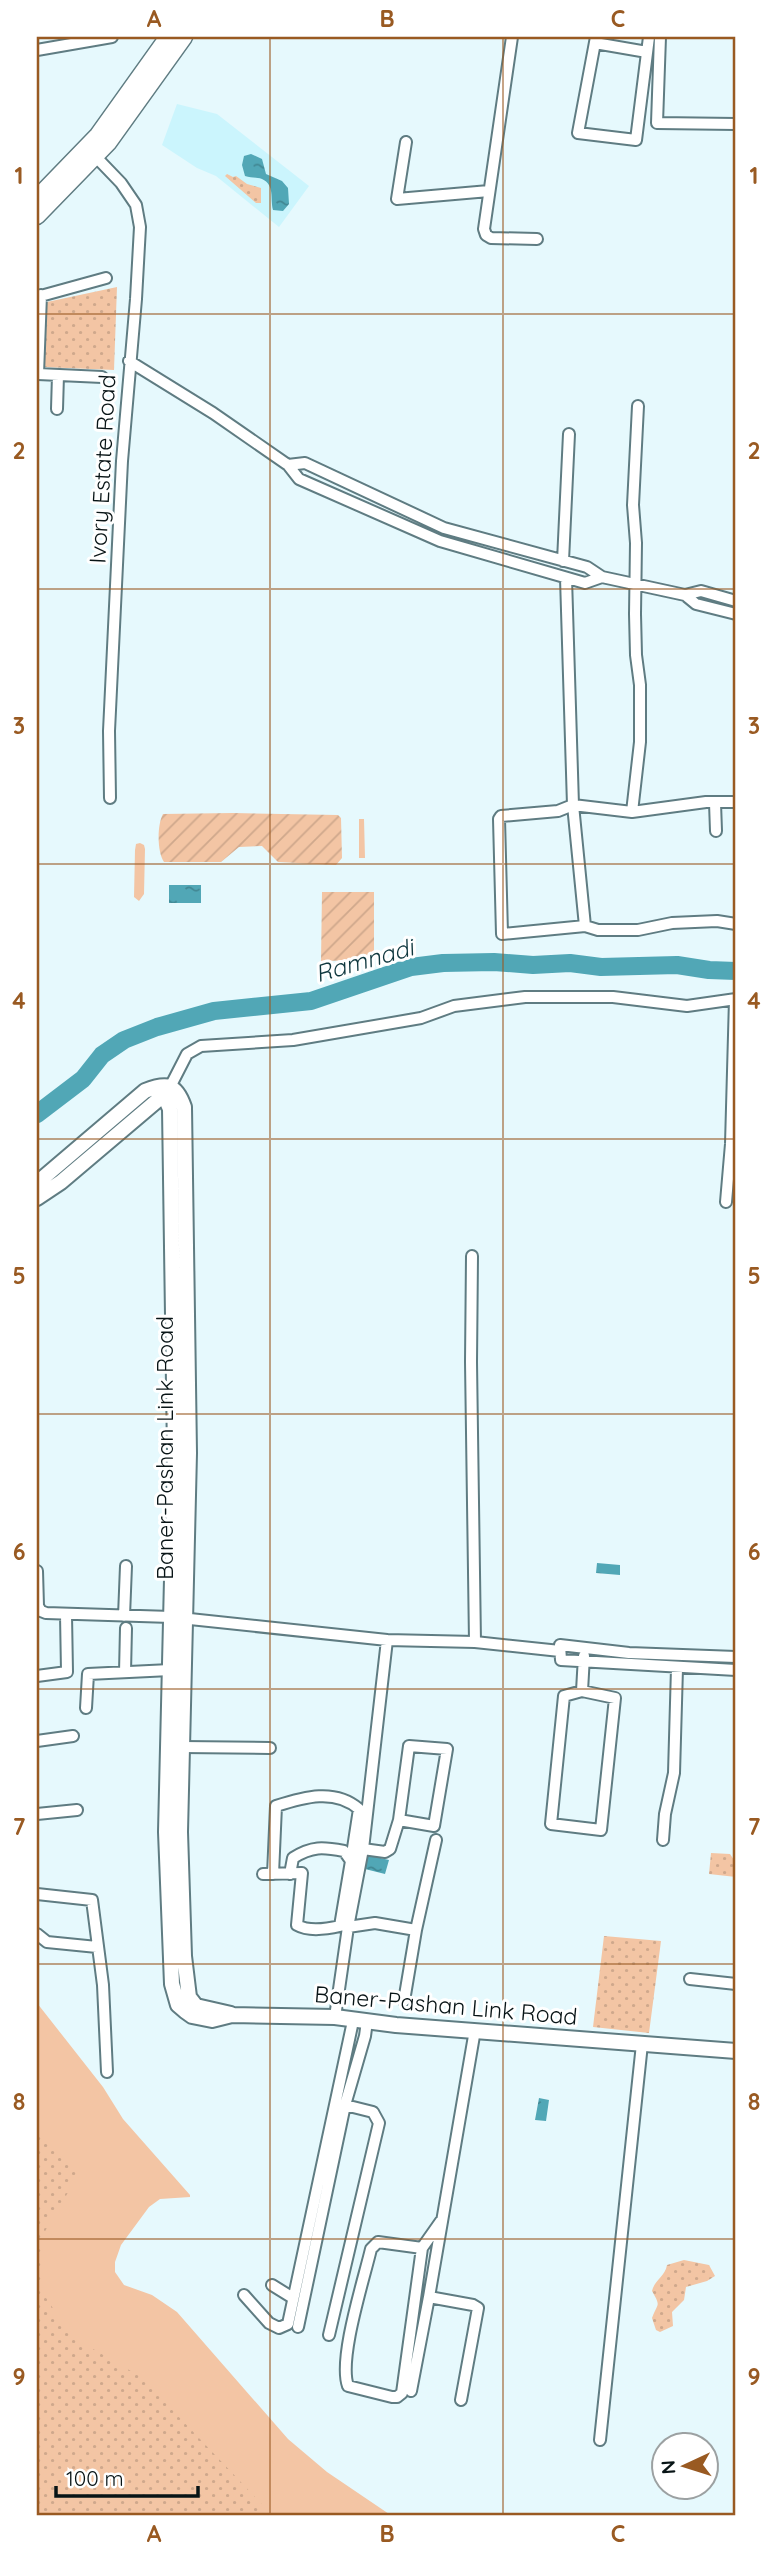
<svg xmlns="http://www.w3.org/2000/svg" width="773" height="2553" font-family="Quicksand,sans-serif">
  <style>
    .built { fill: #cbf5fd }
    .grass { fill: #f3c5a4 }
    .park { fill: url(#park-dots) }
    .garden { fill: url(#garden-furrows) }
    .water { fill: url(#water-ripples) }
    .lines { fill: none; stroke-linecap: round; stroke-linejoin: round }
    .river { stroke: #51a7b6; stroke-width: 18 }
    .street-casing { stroke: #5f7c82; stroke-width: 14 }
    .secondary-casing { stroke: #5f7c82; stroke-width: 18 }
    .primary-casing { stroke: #5f7c82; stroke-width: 19 }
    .street { stroke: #fff; stroke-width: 10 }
    .secondary { stroke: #fff; stroke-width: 14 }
    .primary { stroke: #fff; stroke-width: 16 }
    .grid { fill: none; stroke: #995a22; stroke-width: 2; stroke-opacity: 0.55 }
    .labels { text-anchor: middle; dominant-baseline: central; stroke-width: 6; stroke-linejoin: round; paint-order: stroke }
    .street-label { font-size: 23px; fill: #081416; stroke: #fff }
    .water-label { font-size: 24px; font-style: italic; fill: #0e373e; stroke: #fff }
    .neatline { fill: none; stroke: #995a22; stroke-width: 2.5 }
    .grid-label { font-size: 23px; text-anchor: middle; font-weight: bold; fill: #995a22 }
  </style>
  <defs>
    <pattern id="park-dots" width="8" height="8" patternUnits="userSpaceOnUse" patternTransform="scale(1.75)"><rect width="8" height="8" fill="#f3c5a4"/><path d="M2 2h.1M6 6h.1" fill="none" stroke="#cfa88c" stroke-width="1.8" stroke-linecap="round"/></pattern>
    <pattern id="garden-furrows" width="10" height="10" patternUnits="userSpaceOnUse" patternTransform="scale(1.75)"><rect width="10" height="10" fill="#f3c5a4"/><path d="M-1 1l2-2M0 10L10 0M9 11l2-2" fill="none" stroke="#cfa88c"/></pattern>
    <pattern id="water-ripples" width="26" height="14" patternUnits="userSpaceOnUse" patternTransform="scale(1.75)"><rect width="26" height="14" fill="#51a7b6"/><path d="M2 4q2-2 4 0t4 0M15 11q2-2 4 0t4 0" fill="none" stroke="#418793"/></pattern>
  </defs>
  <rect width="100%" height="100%" fill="#e6f9fd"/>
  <path class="built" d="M177,104L217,114L309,186L279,227L216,176L197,168L162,145Z"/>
  <path class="grass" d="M359,819H364L365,858H359Z
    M140,843L144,845L145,849L144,894L139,901L134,897L135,850L136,844Z
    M37,2003L103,2087L123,2119L190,2195V2197L160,2199L149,2207L121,2245L115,2262V2272L124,2285L152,2295L177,2312L288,2439L327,2472L392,2516H37Z"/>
  <path class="park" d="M227,174L233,177L236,176L247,184L261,188V203H256L225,176Z
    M117,287L114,370L43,367L47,302Z
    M711,1853L730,1854L736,1863V1877L709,1874Z
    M604,1936L661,1941L649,2033L593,2027Z
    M37,2127L79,2174L44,2233L41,2290L71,2336L141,2377L273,2516H37Z
    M684,2260L709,2265L715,2276L707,2281L686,2287L684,2300L672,2312L673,2326L660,2332L656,2330L652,2318C658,2302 661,2307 652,2291C655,2279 665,2277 667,2265Z"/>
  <path class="garden" d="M233,813L338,815L341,818L342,858L336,865L278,862L262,846L239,847L221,862H164C157,852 157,825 163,814Z
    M322,892H374V960L321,961Z"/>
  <path class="water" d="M251,154L262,159L266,174L282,181L288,188L289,204L283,211L273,210C270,198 275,185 262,179C256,177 251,178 245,176L242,165L244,156Z
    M169,885H201V903H169Z
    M597,1563L620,1565V1575L596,1573Z
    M368,1855L389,1860L385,1874L365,1869Z
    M539,2098L549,2100L546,2121L535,2120Z"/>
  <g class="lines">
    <path class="river" d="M37,1114L83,1079L102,1055L124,1040L157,1027L214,1011L311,1001L411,967L443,963L494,962L533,965L570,963L601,967L677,965L709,970L736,971"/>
    <g class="street-casing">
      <path id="street" d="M512,37L484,229L486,235L491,238L537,239
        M596,37L578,133L636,140L649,37
        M660,37L657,123L736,124
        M595,43L647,52
        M37,50L112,37
        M406,142L397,199L489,191
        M96,157L121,183L136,205L140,227L136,299L122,461L109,731L110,798
        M41,295L38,374L102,377
        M37,297L106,278
        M129,361L213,413L288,465
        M57,409L58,375
        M305,463L444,528L587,567L602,577L585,583L440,541L299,479L288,465Z
        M563,561L569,434
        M602,577L685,595L696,604L736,614
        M566,578L573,805L558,811L501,816L499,819L502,934L585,926L598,930H638L672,923L717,921L736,924
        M685,595L701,591L736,601
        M715,803L716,831
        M632,812L706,802H736
        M585,926L573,805L632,812L640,742V685L636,655L635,614L636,543L633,505L638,406
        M168,1091L187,1054L201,1046L293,1040L421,1018L454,1006L525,997H613L687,1006L736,999
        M726,1202L731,1144L735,999
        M472,1256L471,1362L475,1642
        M37,1571L38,1606L41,1611L46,1613L171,1617L387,1640L475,1642L560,1651
        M124,1616L126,1566
        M736,1657L629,1653L560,1645L561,1660L736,1670
        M125,1672L126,1628
        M37,1676L67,1672L66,1615
        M582,1691L615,1698L601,1830L551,1824L564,1696Z
        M582,1691L584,1656
        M86,1708L88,1674L170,1670
        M37,1741L73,1736
        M409,1746L447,1749L434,1826L399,1820Z
        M182,1747L270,1748
        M37,1814L77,1810
        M663,1840L665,1814L674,1773L677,1668
        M363,1849L385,1852L390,1849L399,1820
        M263,1874L302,1873L297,1925C309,1932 327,1929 340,1926L351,1861L344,1851C323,1847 312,1846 293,1858L290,1874
        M273,1874L276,1806C304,1797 335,1788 359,1809L351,1861
        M37,1894L92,1900L103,1985L107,2072
        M348,1927L375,1923L416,1930L436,1840
        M37,1934L47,1942L97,1947
        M690,1979L736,1984
        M404,2001L416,1930
        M335,2017L348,1927L363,1849L387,1640
        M422,2248L402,2393L397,2397H392L348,2386C338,2359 364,2279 371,2249L378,2242L422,2248L441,2221
        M272,2285L293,2298
        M244,2295L269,2323L279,2328L288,2324L353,2021
        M298,2327L345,2105L365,2036L367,2021
        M329,2335L379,2123L373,2112L345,2105
        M411,2391L429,2297
        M461,2400L478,2308L473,2305L429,2297L475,2030
        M600,2440L642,2044"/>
    </g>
    <g class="secondary-casing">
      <path id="secondary" d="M37,1183L145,1091C167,1082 176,1084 184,1107L189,1453L180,1832L184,1956L189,1997L196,2006L231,2014
        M37,1198L61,1182L159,1099L163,1098L167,1102L170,1109L175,1453L166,1832L172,1984L178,2005L185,2011L192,2016L212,2020L232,2015L335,2017L396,2025L736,2051"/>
    </g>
    <g class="primary-casing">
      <path id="primary" d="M37,198L98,135L168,37
        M37,216L108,143L184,37"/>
    </g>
    <use href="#street" class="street"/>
    <use href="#secondary" class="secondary"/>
    <use href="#primary" class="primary"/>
  </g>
  <path class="grid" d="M270,37V2516M503,37V2516M37,314H736M37,589H736M37,864H736M37,1139H736M37,1414H736M37,1689H736M37,1964H736M37,2239H736"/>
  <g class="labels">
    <g class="street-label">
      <text transform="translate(102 469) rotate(-87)">Ivory Estate Road</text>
      <text transform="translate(164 1448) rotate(-90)">Baner-Pashan Link Road</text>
      <text transform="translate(446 2005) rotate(5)">Baner-Pashan Link Road</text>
    </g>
    <g class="water-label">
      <text transform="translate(364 960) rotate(-16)">Ramnadi</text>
    </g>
  </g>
  <rect width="773" height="2553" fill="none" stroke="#ffffff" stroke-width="77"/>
  <g transform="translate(685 2466) rotate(266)"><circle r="33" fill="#ffffff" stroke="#9ca1a2" stroke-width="2"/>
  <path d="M0-5L12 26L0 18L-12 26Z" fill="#995a22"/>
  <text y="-10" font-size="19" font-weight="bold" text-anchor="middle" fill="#081416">N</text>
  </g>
  <path d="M56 2486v10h142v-10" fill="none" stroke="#081416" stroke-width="3.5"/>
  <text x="66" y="2486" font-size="21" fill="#081416" stroke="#ffffff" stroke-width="5" paint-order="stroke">100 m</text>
  <rect x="38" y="38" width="696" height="2476" class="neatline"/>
  <g class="grid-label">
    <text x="154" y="27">A</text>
    <text x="387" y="27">B</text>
    <text x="618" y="27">C</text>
    <text x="19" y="184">1</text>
    <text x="754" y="184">1</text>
    <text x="19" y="459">2</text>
    <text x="754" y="459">2</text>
    <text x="19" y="734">3</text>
    <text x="754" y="734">3</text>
    <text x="19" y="1009">4</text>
    <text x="754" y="1009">4</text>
    <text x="19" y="1284">5</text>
    <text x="754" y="1284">5</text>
    <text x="19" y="1560">6</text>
    <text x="754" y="1560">6</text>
    <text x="19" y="1835">7</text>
    <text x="754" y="1835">7</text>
    <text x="19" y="2110">8</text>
    <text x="754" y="2110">8</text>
    <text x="19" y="2385">9</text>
    <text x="754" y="2385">9</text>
    <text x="154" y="2542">A</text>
    <text x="387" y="2542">B</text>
    <text x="618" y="2542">C</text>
  </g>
</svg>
